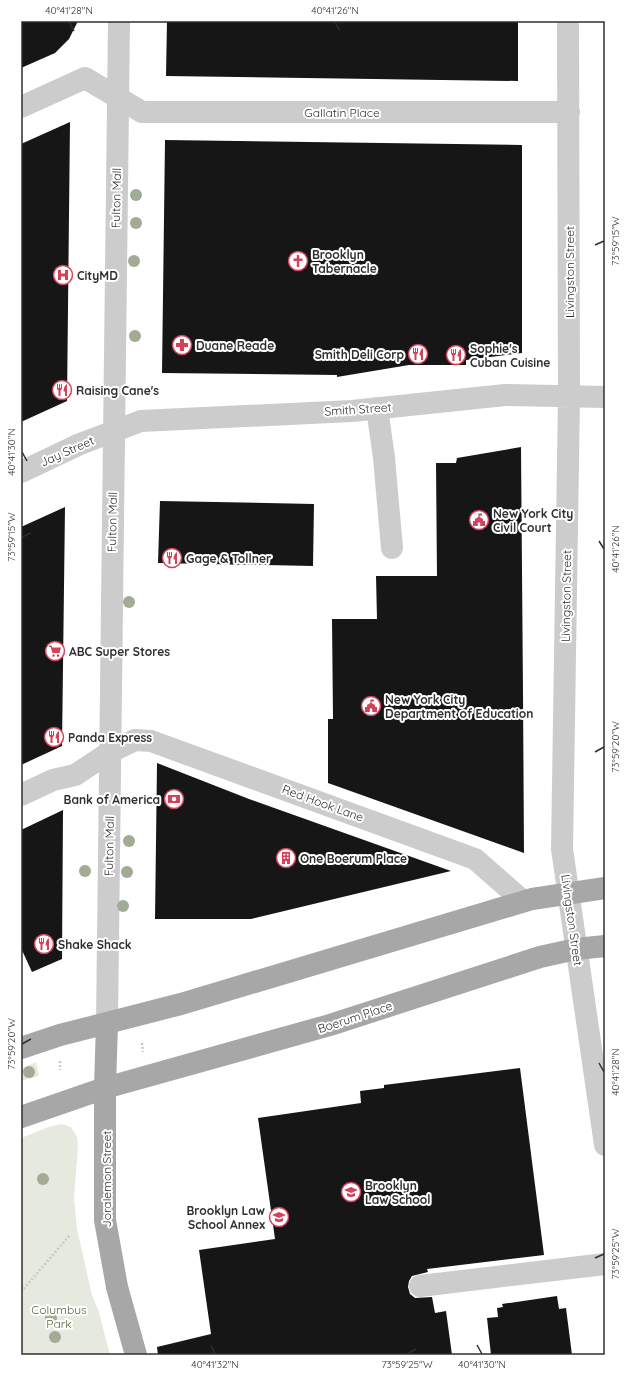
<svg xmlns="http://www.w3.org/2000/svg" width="626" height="1376" font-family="Quicksand,sans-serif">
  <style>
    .green { fill: #e6eade }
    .building { fill: #161616 }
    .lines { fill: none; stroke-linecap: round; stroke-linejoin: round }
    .path { stroke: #c9c9c9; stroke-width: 2.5; stroke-dasharray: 2 2; stroke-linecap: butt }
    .minor { stroke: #ccc; stroke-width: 22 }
    .major { stroke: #a7a7a7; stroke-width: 22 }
    .tree { fill: #a2ab96 }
    .ticks { fill: none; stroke: #2f2f2f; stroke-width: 1.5 }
    .labels { text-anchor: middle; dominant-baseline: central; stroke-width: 4; stroke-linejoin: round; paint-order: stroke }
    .street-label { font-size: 12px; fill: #2f2f2f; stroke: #fff }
    .poi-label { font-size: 12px; font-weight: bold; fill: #2f2f2f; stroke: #fff; text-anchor: start }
    .park-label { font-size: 12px; fill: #556640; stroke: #fff }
    .neatline { fill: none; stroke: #2f2f2f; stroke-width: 1.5 }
    .ticks-label { font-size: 10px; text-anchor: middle; fill: #2f2f2f }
  </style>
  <rect width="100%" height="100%" fill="#fff"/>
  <path class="green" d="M36,1062L39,1076L21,1081V1069Z
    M61,1124L71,1127L77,1137L78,1148L74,1198L77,1229L92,1295L99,1312L110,1355H21V1138L49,1127Z"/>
  <path class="building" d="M21,21H78L69,39L55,53L21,68Z
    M167,21H518V81L166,76Z
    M70,122L67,401L21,422V144Z
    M165,140L522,145V353L466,360V365H409L337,377V375L162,373Z
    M521,447L523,693L524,853L328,783V719H333L332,619H377L376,576H437L436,463H456L457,458Z
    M160,501L314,504L313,566L158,563Z
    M65,507L62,746L21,765V527Z
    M157,763L249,799L451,871L251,919H155Z
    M63,810L62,959L32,972L21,948V830Z
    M520,1068L544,1255L427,1269L428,1272L412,1276L409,1281L408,1287L410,1294L415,1298L432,1297L435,1313L446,1311L452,1355H158L157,1347L211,1334L199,1250L275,1239L258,1118L361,1103L360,1091L384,1088V1085Z
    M557,1296L559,1309L566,1308L572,1355H491L487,1318L498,1317L497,1308L503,1307L502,1304Z"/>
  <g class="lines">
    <path class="path" d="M142,1043L143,1052
      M60,1061V1070
      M21,1292L70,1235"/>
    <path class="minor" d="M568,21L569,397L562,849L605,1145
      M21,107L85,78L142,112H569
      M377,408L384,458L392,548
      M21,472L80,444L141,421L352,411L505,395L605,397
      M21,795L53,780L75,775L110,752L135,740L151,741L475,859L523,901
      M107,1023L119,21
      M420,1286L605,1264"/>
    <path class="major" d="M107,1023L105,1088V1220L117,1287L136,1355
      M21,1048L60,1035L181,1004L532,899L605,888
      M21,1117L105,1088L330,1025L540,957L576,949L605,946"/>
  </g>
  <g class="tree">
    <circle cx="136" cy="195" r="6"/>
    <circle cx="136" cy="223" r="6"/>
    <circle cx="134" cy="261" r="6"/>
    <circle cx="135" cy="336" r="6"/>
    <circle cx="129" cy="602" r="6"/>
    <circle cx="129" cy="841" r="6"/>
    <circle cx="85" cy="871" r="6"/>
    <circle cx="127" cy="872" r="6"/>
    <circle cx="123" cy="906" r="6"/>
    <circle cx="29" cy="1072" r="6"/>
    <circle cx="43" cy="1179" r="6"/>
    <circle cx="51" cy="1318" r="6"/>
    <circle cx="55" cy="1337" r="6"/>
  </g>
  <path class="ticks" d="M69,22L74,31M335,22L340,31M595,245L604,241M22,452L27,461M22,537L31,533M599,541L604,549M595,752L604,747M22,1044L31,1039M599,1063L604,1072M595,1258L604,1254M211,1345L215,1354M477,1345L482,1354M407,1354L416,1349"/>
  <defs>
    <g id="church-ring" transform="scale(1)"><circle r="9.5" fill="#fff" stroke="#d4425a" stroke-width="1.5"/><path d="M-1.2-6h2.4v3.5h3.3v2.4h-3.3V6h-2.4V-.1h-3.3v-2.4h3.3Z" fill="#d4425a"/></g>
    <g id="hospital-ring" transform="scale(1)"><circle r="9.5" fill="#fff" stroke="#d4425a" stroke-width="1.5"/><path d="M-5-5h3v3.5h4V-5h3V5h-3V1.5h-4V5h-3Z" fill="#d4425a"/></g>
    <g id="pharmacy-ring" transform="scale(1)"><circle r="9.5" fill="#fff" stroke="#d4425a" stroke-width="1.5"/><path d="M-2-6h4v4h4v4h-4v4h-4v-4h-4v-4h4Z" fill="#d4425a"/></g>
    <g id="restaurant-ring" transform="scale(1)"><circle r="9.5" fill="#fff" stroke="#d4425a" stroke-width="1.5"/><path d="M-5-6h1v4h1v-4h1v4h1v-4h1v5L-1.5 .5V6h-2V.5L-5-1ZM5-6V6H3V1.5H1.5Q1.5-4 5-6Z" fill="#d4425a"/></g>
    <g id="civic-ring" transform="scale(1)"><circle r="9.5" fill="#fff" stroke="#d4425a" stroke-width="1.5"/><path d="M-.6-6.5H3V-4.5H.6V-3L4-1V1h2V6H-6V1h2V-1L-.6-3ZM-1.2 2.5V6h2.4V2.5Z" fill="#d4425a"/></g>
    <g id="supermarket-ring" transform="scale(1)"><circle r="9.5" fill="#fff" stroke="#d4425a" stroke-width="1.5"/><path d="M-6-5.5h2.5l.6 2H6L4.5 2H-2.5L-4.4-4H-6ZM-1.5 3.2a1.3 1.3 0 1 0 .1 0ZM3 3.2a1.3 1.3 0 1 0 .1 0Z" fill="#d4425a"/></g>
    <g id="bank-ring" transform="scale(1)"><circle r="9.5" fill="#fff" stroke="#d4425a" stroke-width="1.5"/><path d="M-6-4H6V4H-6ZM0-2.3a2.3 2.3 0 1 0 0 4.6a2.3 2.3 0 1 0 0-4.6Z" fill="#d4425a"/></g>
    <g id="building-ring" transform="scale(1)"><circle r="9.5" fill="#fff" stroke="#d4425a" stroke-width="1.5"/><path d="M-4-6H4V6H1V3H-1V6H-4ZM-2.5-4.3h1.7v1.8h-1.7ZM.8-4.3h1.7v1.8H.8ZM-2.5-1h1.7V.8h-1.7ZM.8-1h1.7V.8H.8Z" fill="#d4425a"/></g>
    <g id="university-ring" transform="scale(1)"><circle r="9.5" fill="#fff" stroke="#d4425a" stroke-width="1.5"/><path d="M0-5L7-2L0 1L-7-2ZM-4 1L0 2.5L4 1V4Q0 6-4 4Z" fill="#d4425a"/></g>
    <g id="school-ring" transform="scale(1)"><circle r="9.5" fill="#fff" stroke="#d4425a" stroke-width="1.5"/><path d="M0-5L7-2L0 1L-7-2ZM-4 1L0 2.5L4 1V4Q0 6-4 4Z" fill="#d4425a"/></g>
  </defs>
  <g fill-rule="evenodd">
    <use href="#church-ring" x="298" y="261"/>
    <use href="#hospital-ring" x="63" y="275"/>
    <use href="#pharmacy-ring" x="182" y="345"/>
    <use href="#restaurant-ring" x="418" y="354"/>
    <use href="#restaurant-ring" x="456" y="355"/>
    <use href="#restaurant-ring" x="62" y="390"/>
    <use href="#civic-ring" x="479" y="520"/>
    <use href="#restaurant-ring" x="172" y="558"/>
    <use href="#supermarket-ring" x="55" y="651"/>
    <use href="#civic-ring" x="371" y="706"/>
    <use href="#restaurant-ring" x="54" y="737"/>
    <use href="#bank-ring" x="174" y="799"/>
    <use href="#building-ring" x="286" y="858"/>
    <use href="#restaurant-ring" x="44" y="944"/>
    <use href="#university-ring" x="351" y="1192"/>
    <use href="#school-ring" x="279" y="1217"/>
  </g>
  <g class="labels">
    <g class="street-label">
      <text x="342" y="112">Gallatin Place</text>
      <text transform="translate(116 198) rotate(-89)">Fulton Mall</text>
      <text transform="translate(569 272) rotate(-90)">Livingston Street</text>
      <text transform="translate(358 409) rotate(-4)">Smith Street</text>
      <text transform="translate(67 451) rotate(-24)">Jay Street</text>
      <text transform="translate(112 522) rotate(-89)">Fulton Mall</text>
      <text transform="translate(566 596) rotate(-89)">Livingston Street</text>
      <text transform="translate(323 803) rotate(20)">Red Hook Lane</text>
      <text transform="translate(109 846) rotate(-89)">Fulton Mall</text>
      <text transform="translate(572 920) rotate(82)">Livingston Street</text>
      <text transform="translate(355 1017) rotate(-18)">Boerum Place</text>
      <text transform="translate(106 1179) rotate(-90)">Joralemon Street</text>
    </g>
    <g class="poi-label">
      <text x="312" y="254">Brooklyn<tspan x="312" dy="14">Tabernacle</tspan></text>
      <text x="77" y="275">CityMD</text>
      <text x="196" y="345">Duane Reade</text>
      <text x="470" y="348">Sophie's<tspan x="470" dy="14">Cuban Cuisine</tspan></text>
      <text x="404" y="354" text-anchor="end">Smith Deli Corp</text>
      <text x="76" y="390">Raising Cane's</text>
      <text x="493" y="513">New York City<tspan x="493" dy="14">Civil Court</tspan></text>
      <text x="186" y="558">Gage &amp; Tollner</text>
      <text x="69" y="651">ABC Super Stores</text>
      <text x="385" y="699">New York City<tspan x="385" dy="14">Department of Education</tspan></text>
      <text x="68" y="737">Panda Express</text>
      <text x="160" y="799" text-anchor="end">Bank of America</text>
      <text x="300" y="858">One Boerum Place</text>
      <text x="58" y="944">Shake Shack</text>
      <text x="365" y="1185">Brooklyn<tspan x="365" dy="14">Law School</tspan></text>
      <text x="265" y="1210" text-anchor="end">Brooklyn Law<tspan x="265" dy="14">School Annex</tspan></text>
    </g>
    <g class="park-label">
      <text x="59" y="1309">Columbus<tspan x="59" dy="14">Park</tspan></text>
    </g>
  </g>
  <rect width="626" height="1376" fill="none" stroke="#ffffff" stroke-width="44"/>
  <rect x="22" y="22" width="582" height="1332" class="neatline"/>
  <g class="ticks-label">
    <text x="69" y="14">40°41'28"N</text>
    <text x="335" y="14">40°41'26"N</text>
    <text transform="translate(615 241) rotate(-90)" y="4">73°59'15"W</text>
    <text transform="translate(11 452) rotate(-90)" y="4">40°41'30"N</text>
    <text transform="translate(11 537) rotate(-90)" y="4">73°59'15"W</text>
    <text transform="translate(615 549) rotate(-90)" y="4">40°41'26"N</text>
    <text transform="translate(615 747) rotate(-90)" y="4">73°59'20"W</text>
    <text transform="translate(11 1044) rotate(-90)" y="4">73°59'20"W</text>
    <text transform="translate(615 1072) rotate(-90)" y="4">40°41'28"N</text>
    <text transform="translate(615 1254) rotate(-90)" y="4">73°59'25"W</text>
    <text x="215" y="1368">40°41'32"N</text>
    <text x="407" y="1368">73°59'25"W</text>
    <text x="482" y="1368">40°41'30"N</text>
  </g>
</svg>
